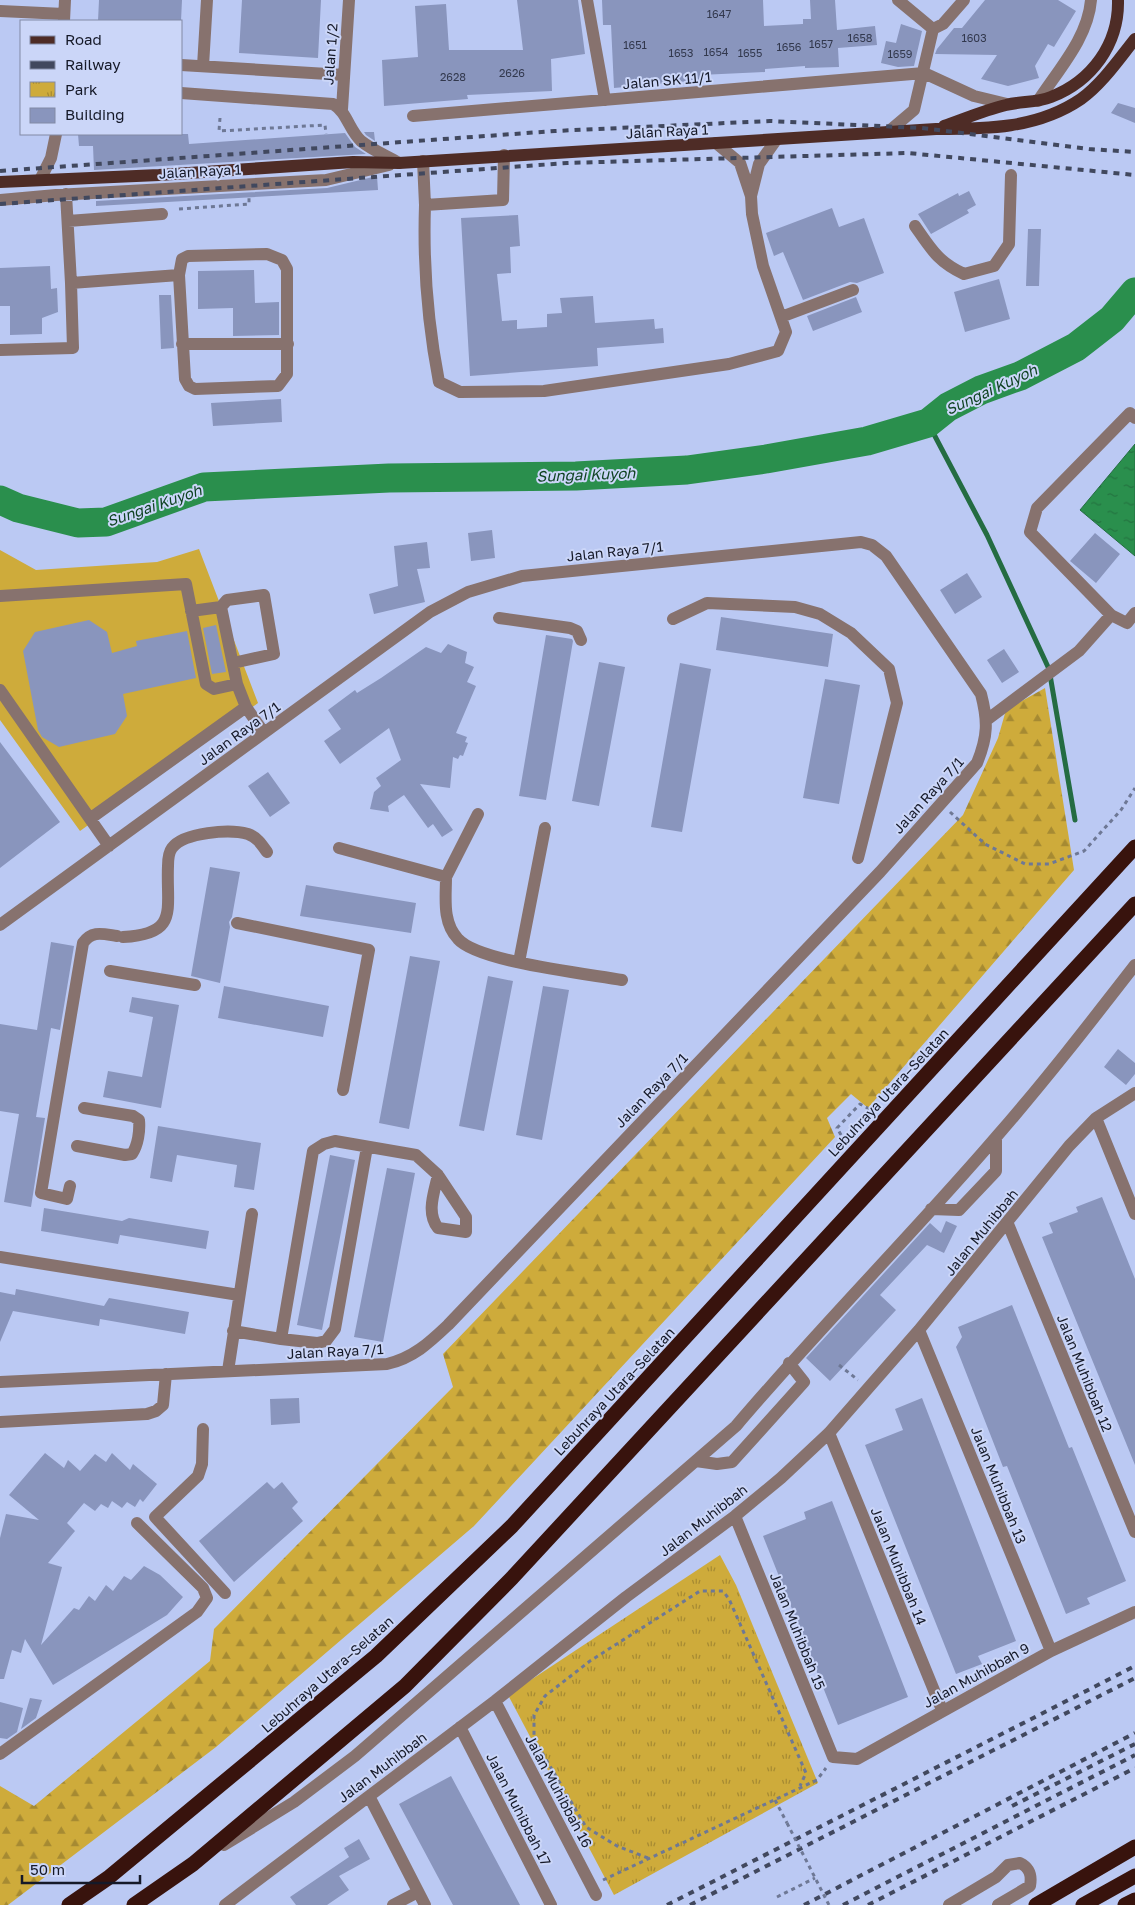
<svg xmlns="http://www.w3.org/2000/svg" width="1135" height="1905" font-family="'Golos Text',sans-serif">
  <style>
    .grass { fill: #ceab3b }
    .forest { fill: url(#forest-firs) }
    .park { fill: url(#park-tufts) }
    .water { fill: url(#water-ripples); stroke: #246c42 }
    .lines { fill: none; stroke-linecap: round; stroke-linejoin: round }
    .stream { stroke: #246c42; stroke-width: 5 }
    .river { stroke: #2a8f4d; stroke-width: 29 }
    .building { fill: #8995bd }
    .path { stroke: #6e7895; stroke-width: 3; stroke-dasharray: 4 4; stroke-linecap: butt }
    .minor { stroke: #87726e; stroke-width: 12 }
    .major { stroke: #4e2c26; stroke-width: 12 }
    .highway { stroke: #38130d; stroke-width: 15 }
    .rail { stroke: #41485e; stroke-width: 4; stroke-dasharray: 6 6; stroke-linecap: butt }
    .path-bridge { stroke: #6e7895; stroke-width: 3; stroke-dasharray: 4 4; stroke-linecap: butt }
    .labels { text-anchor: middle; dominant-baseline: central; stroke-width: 4; stroke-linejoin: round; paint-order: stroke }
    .number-label { font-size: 11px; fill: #32384d }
    .street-label { font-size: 14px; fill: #151928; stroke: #cbd6f8 }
    .water-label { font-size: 15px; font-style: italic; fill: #0f4322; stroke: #cbd6f8 }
  </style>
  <defs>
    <pattern id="forest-firs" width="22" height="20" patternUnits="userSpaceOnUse" patternTransform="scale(1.25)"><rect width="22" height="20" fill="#ceab3b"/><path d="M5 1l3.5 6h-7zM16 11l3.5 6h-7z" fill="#a68a32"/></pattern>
    <pattern id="park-tufts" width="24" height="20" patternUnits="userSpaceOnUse" patternTransform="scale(1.25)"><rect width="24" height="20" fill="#ceab3b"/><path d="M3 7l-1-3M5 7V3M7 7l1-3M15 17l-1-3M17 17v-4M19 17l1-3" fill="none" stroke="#a68a32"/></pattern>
    <pattern id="water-ripples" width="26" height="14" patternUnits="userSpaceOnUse" patternTransform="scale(1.25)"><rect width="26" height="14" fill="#2a8f4d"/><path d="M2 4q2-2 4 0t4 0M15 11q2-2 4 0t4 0" fill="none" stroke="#237440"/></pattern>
  </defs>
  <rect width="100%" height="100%" fill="#bbc9f3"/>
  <path class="grass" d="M199,549L258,703L80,831L0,720V550L36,570L157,562Z"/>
  <path class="forest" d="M1045,688L1074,870L868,1108L851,1094L827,1118L835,1137L474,1526L216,1747L8,1905H0V1786L34,1806L210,1661L214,1629L453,1387L443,1354L963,815L998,738L1006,710Z"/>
  <path class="park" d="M720,1555L736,1585L818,1783L614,1895L508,1695Z"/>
  <path class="water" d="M1135,444V556L1080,510Z"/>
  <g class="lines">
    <path class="stream" d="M928,423L987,535L1049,669L1075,820"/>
    <path class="river" d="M0,500L18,508L78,523L106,522L204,487L389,478L576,476L687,470L766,459L867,441L928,423L948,407L981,390L1020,376L1076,347L1112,319L1135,292"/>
  </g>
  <path class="building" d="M99,0H182L181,21H98Z
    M242,0H321L318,58L239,53Z
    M517,0H578L585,54L551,59L552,91L467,95L468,99L384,106L382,60L418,57L415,6L446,4L449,50H523Z
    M602,0H763L764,26L803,24V19H811L810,0H835L837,30L875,26L877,45L838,48L839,67L805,68V66L765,69V72L700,75V80L614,88L611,25H603Z
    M985,0H1058L1076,11L1054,47L1048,44L1035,66L1039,78L1008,86L981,79L997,55L935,54L937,49L954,28H962Z
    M901,24L922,31L914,66L898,67L881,63L886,41L896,43Z
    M1118,103L1135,108V123L1111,113Z
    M364,132H374L375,141L366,135Z
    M345,133L355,147L366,154L94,170L93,146H79L78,134H188L189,144Z
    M377,176L378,190L96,206V201L327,188Z
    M969,191L976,205L967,210L969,213L931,234L918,214L958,193L959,196Z
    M832,208L839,227L864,218L884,273L857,283L850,282L803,300L783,252L774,256L766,233Z
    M518,215L520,246L510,247L511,273L497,274L502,321L517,320V329L547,327V314L562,313L560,298L593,296L595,323L654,319L655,329L663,328L664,343L597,348L598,366L470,376L461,218Z
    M1028,229H1041L1039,286H1026Z
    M50,266L51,289L57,288L58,312L42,318V334L10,335V306H0V268Z
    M254,270L255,303L279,302V335L233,336V308L198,309V271Z
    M999,279L1010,319L965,332L954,292Z
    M159,295H171L174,348L161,349Z
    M856,297L862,312L813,331L807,316Z
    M281,399L282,422L213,426L211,403Z
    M492,530L495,558L471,561L468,533Z
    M1095,533L1120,554L1096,583L1070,561Z
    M427,542L430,568L417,569L425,602L374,614L369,594L398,586L394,546Z
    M967,573L982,597L955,614L940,590Z
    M721,617L833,634L828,667L716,650Z
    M89,620L107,632L112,653L137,646L136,641L187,631L196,678L123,694L127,716L115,734L59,747L42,737L38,730L23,651L35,632Z
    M216,625L226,672L212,674L203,628Z
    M546,635L572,639L573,641L546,800L519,796Z
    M448,644L467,652L465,663L474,667L467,682L476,686L456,733L467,737L465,742L468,743L463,756L460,755L458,759L453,757L450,788L420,784L453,830L442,837L433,824L428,828L404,795L388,806L389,812L370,809L374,792L381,786L376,778L401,760L389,728L340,764L324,741L341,729L328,710L355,690L357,693L381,678L426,647L441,653Z
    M1004,649L1019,672L1002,683L987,660Z
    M599,662L625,667L599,806L572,801Z
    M680,663L711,669L682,832L651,827Z
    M825,679L860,685L839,804L803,798Z
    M0,742L60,822L0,868Z
    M268,772L290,803L270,817L248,786Z
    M210,867L240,872L232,917L229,922L230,927L220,983L191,976Z
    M306,885L416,903L411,933L300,916Z
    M51,942L74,946L60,1030L51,1028L36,1117L45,1118L31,1207L4,1202L19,1114L0,1111V1024L37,1030Z
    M410,956L440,961L409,1129L379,1123Z
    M488,976L513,981L484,1131L459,1126Z
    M224,986L329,1006L323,1037L218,1018Z
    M543,986L569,990L542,1140L516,1135Z
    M132,997L179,1005L161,1108L103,1097L108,1071L142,1077L153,1017L129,1012Z
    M1118,1049L1135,1063V1074L1126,1085L1104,1067Z
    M158,1126L261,1143L254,1190L234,1187L237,1165L177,1155L172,1182L150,1178Z
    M330,1155L355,1160L322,1330L297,1325Z
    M387,1168L415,1173L383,1342L354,1337Z
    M1102,1197L1135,1279V1465L1042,1237L1053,1233L1049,1223L1078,1212L1076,1207Z
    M44,1208L122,1221L129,1218L209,1231L206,1249L120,1235L118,1244L41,1231Z
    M946,1221L957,1226L944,1253L927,1245L880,1295L896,1310L830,1381L806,1358L930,1223L941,1233Z
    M16,1289L104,1306L109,1298L189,1312L185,1334L100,1319L99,1326L13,1311L0,1342V1292L15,1295Z
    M1012,1305L1069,1448L1072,1447L1126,1581L1087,1598L1090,1604L1066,1614L1007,1466L1003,1467L956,1347L962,1337L958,1327Z
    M299,1398L300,1423L271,1425L270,1399Z
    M922,1398L1016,1641L978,1656L982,1664L956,1674L865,1445L903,1430L895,1409Z
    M45,1453L64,1468L68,1460L80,1471L95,1454L106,1462L112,1453L130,1470L133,1464L157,1484L143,1502L140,1499L135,1507L127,1502L122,1508L112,1501L108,1508L101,1504L95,1511L84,1503L67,1523L75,1531L48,1563L62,1567L41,1645L74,1608L79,1610L89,1596L95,1601L106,1585L113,1591L124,1576L131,1580L144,1566L160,1575L183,1597L167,1615L53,1685L25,1639L21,1653L12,1650L4,1679H0V1538L6,1514L39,1520L9,1495Z
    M267,1482L274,1489L282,1482L298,1502L292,1508L303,1521L234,1582L199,1541Z
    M832,1501L908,1697L838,1725L763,1536L806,1519L804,1512Z
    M30,1698L42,1700L36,1718L21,1729Z
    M0,1702L23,1708L17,1732L7,1739L0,1738Z
    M451,1776L520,1905H453L399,1804Z
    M359,1839L370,1859L339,1876L349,1890L327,1905H296L290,1897L349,1857L344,1848Z"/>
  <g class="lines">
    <path class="path" d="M220,118L219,131L325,125L326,134
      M179,209L249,204V198
      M950,812L985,844L1025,864H1049L1084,851L1121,810L1135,788
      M845,1142L837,1128L860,1104L873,1111
      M839,1365L858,1380
      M775,1800L787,1823
      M648,1858L617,1846L586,1827L534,1739V1715L545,1696L590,1661L700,1591H723L729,1599L806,1773L800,1786
      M603,1880L817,1780L826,1768
      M777,1897L815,1878"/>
    <path class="minor" d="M587,0L605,100
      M0,11L64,14
      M64,21L65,0
      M933,29L943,24L964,0
      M181,65L344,75
      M203,66L207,0
      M924,73L974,96L1007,104
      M181,93L333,104C347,112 349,130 361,141C372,150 387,156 399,163
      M1038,101C1058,70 1088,38 1091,0
      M342,109L349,0
      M413,116L924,73
      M888,132L914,110L933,29L898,0
      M504,155L503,200L425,205C423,264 428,325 439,382L460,392L544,391L729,364L778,351L786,332L763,266L752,214L751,196L740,163L716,143
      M423,161L425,205
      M40,180L51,158L56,134
      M66,194L71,283
      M751,196L759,164L776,140
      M0,200L56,195L326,180L389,165
      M68,221L162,214
      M915,226C931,249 938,262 964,274L994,266L1009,244L1011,175
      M267,254L282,260L287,269V374L278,386L195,389L189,386L185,379L179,275L182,259L188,256Z
      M781,317L853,290
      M182,344H288
      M0,350L73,348L71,283L179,275
      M1135,418L1130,413L1037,508L1030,532L1111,615L1127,623L1135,613
      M0,596L186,584L206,684L214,689L237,684
      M221,607L227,600L264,595L274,654L233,663
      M191,611L221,607L237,684L246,707L264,733
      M499,618L570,628L577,631L581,640
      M673,619L707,603L795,607L820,614L851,633L889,669L897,703L858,858
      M0,690L109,846
      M988,719L1079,651L1111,615
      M91,818L246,707
      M339,848L446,877L478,814
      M446,877C446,898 442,922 458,939C478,962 589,974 622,980
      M237,923L369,950L343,1090
      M0,925L430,612L468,592L522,576L861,542L872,545L886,556L981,694C988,721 988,736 977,763L880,872L448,1325C429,1343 413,1358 387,1364L0,1382
      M123,937C180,934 166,909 168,866C168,861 169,852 172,848C184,832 230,829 248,834C257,837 262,845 267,852
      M519,962L545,828
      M110,971L195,985
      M1096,1118L1135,1214
      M77,1146L125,1155L132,1154C138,1145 140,1131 139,1120L133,1116L84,1108
      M70,1186L67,1199L41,1193L83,943C92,930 103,934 117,936
      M931,1209L959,1210L996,1171V1137
      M1008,1224L1135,1532
      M0,1257L239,1295
      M919,1330L1051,1651
      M233,1331L281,1339L313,1151L324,1144L335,1141L416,1155L438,1175L466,1217V1232L438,1228C426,1213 434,1193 438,1175
      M281,1339L317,1343L326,1341L335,1329L367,1147
      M228,1371L252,1214
      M0,1422L147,1414L156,1411L163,1405L166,1374
      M203,1429L202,1464L198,1476L155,1517L225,1593
      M829,1433L942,1710
      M696,1461L717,1464L732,1462L804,1382L789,1363
      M735,1516L833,1757L857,1759L1051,1651L1135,1612
      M495,1701L596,1895
      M460,1727L551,1905
      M0,1754L197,1612L207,1598L203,1588L137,1523
      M369,1796L425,1905
      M224,1845L294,1802L355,1756L736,1426C820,1327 912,1235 997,1136C1045,1081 1090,1023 1135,965
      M225,1905L495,1701L626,1597L735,1516L781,1478L829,1433L919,1330L1069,1146L1096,1118L1135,1093
      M393,1905L418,1892
      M949,1905L996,1877L1008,1865L1020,1863C1030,1868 1032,1875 1030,1886L998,1905"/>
    <path class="major" d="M944,126C964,119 985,110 1006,105C1021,101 1036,103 1051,97C1092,81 1119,44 1118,0
      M0,182L159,175L353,162L399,163L936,129C986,129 1037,129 1081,99C1102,84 1119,59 1135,39"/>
    <path class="highway" d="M69,1905L108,1878L376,1656L512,1526L1135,847
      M134,1905L193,1864L405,1686L512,1578L1135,904
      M1036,1905L1135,1847
      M1083,1905L1135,1876
      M1125,1905L1135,1900"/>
    <path class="rail" d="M0,171L555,131L770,121L922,128L1089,149L1135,152
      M0,204L567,163L908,153L1135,175
      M1012,1806L1135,1744
      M667,1905L1135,1666
      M690,1905L1135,1678
      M804,1905L1135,1733
      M843,1905L1135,1755
      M868,1905L1135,1768"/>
    <path class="path-bridge" d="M787,1823L829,1905"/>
  </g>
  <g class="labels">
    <g class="number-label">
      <text x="719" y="13">1647</text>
      <text x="860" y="37">1658</text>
      <text x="974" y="37">1603</text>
      <text x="821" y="43">1657</text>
      <text x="635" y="44">1651</text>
      <text x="789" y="46">1656</text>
      <text x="716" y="51">1654</text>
      <text x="681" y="52">1653</text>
      <text x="750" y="52">1655</text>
      <text x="900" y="53">1659</text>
      <text x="512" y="72">2626</text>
      <text x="453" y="76">2628</text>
    </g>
    <g class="street-label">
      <text transform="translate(330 54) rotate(-86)">Jalan 1/2</text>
      <text transform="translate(667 80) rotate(-5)">Jalan SK 11/1</text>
      <text transform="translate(667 131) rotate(-3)">Jalan Raya 1</text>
      <text transform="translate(200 171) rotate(-3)">Jalan Raya 1</text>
      <text transform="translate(615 551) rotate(-6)">Jalan Raya 7/1</text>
      <text transform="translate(239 733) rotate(-36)">Jalan Raya 7/1</text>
      <text transform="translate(928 795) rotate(-48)">Jalan Raya 7/1</text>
      <text transform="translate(651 1090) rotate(-46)">Jalan Raya 7/1</text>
      <text transform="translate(888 1092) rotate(-47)">Lebuhraya Utara–Selatan</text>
      <text transform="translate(981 1232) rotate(-51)">Jalan Muhibbah</text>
      <text transform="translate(335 1351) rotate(-3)">Jalan Raya 7/1</text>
      <text transform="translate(1085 1373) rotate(68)">Jalan Muhibbah 12</text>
      <text transform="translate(614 1391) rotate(-47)">Lebuhraya Utara–Selatan</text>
      <text transform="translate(999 1485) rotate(68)">Jalan Muhibbah 13</text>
      <text transform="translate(703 1520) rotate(-38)">Jalan Muhibbah</text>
      <text transform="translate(899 1566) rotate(68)">Jalan Muhibbah 14</text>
      <text transform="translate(798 1631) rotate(68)">Jalan Muhibbah 15</text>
      <text transform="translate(327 1674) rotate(-41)">Lebuhraya Utara–Selatan</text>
      <text transform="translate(976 1675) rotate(-29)">Jalan Muhibbah 9</text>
      <text transform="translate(382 1767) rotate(-37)">Jalan Muhibbah</text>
      <text transform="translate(559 1791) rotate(62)">Jalan Muhibbah 16</text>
      <text transform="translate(519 1809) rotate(63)">Jalan Muhibbah 17</text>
    </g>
    <g class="water-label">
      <text transform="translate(991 389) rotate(-25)">Sungai Kuyoh</text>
      <text transform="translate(586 474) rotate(-2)">Sungai Kuyoh</text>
      <text transform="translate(154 505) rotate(-19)">Sungai Kuyoh</text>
    </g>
  </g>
  <rect x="20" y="20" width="162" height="115" fill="#cbd6f8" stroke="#828aa5"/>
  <rect x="30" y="36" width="25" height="8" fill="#4e2c26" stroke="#828aa5"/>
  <text x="65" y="45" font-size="15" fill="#151928">Road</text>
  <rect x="30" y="61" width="25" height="8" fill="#41485e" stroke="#828aa5"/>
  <text x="65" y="70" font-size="15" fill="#151928">Railway</text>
  <rect x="30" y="82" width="25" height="15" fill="url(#park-tufts)" stroke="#828aa5"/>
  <text x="65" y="95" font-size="15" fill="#151928">Park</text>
  <rect x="30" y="108" width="25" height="15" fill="#8995bd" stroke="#828aa5"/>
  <text x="65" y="120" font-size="15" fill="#151928">Building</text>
  <path d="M22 1875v8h118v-8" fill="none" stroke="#151928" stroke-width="2.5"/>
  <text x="30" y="1875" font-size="15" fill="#151928" stroke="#cbd6f8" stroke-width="4" paint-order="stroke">50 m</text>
</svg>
